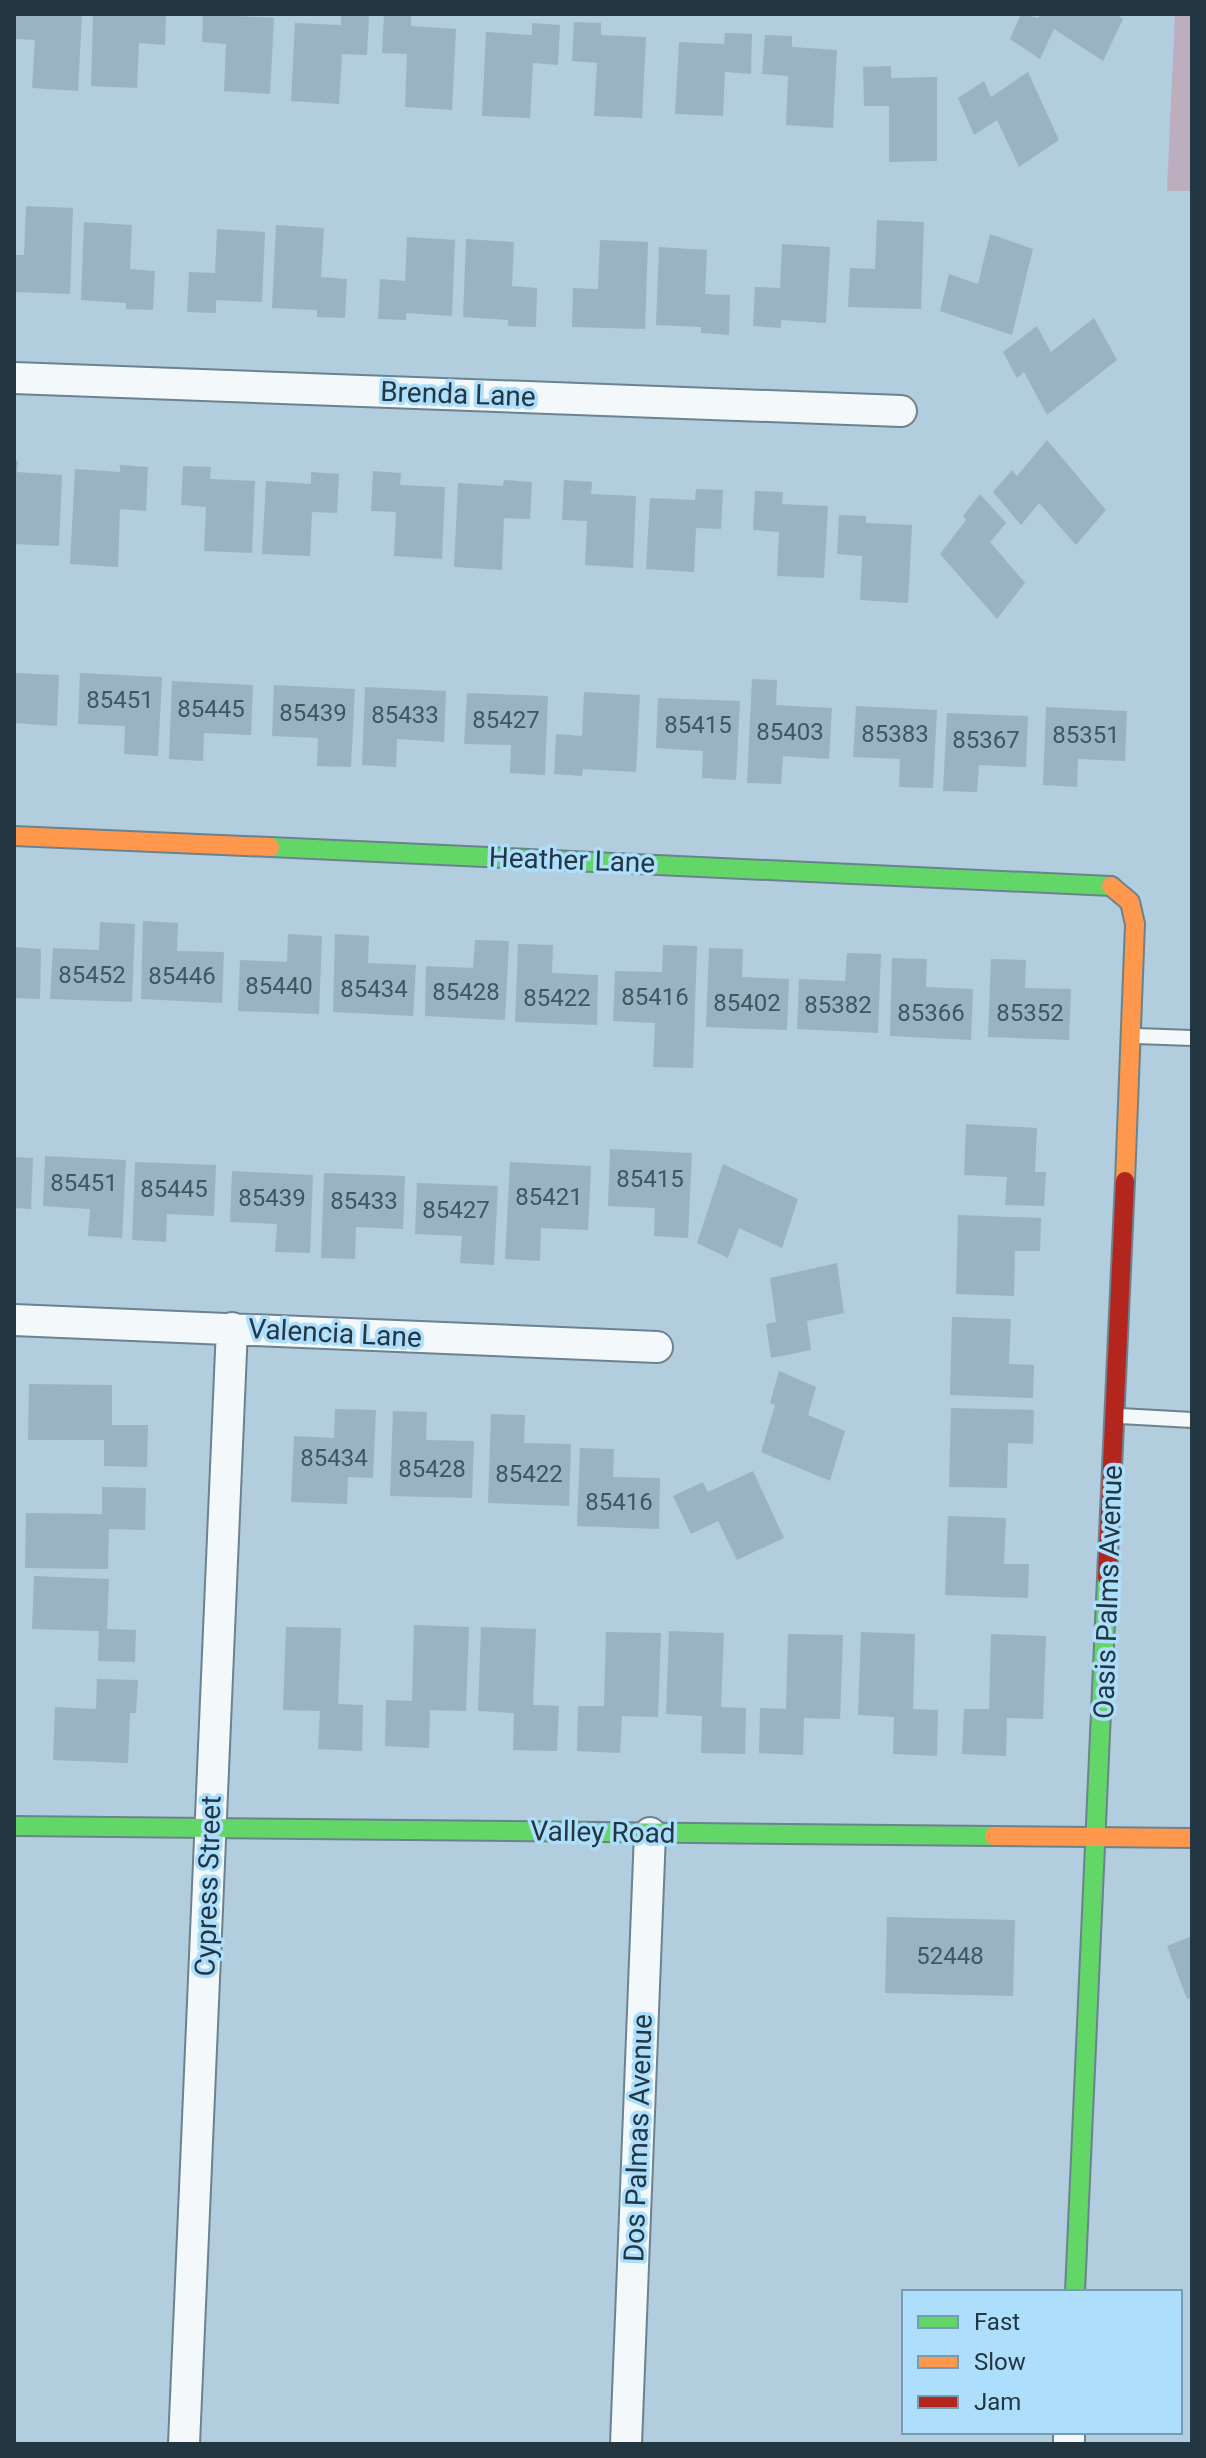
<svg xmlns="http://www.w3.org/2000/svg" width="1206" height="2458" font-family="Roboto,sans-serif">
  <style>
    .green { fill: #bcadbf }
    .building { fill: #99b3c2 }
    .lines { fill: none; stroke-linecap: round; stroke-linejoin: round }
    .lane-casing { stroke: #6c828e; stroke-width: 18 }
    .street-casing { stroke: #6c828e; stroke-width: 34 }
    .fast-casing { stroke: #6c828e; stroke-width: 22 }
    .slow-casing { stroke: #6c828e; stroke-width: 22 }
    .jam-casing { stroke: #6c828e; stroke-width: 22 }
    .lane { stroke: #f3f8fa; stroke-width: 14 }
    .street { stroke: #f3f8fa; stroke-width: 30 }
    .fast { stroke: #63d668; stroke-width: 18 }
    .slow { stroke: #ff974d; stroke-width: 18 }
    .jam { stroke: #b3261e; stroke-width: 18 }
    .labels { text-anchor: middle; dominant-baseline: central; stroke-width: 7; stroke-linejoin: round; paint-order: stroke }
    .number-label { font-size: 24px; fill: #405663 }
    .street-label { font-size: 28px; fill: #233743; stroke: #addffd }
  </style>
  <rect width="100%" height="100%" fill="#b2cdde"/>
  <path class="green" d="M1175,14H1192V191H1167Z"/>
  <path class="building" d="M14,14H82L78,91L32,88L35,40L14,39Z
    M93,14H166L165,45L139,43L137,88L91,86Z
    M203,14L274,18L270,94L224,91L226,44L202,42Z
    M341,14L369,16L367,55L342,54L339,104L291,101L295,23L341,25Z
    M384,14L411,15V26L456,29L452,110L405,107L407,54L382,53Z
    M1021,14L1038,18L1040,14H1116L1123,19L1103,61L1054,29L1040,59L1010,39Z
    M574,22L601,23V35L646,37L642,118L594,116L597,63L572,61Z
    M532,23L560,25L558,65L533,63L530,118L482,116L486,32L532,35Z
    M725,33L752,34L751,74L725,72L723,116L675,114L679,42L724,44Z
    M765,35L792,36V47L837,50L833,128L786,125L788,76L762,74Z
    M891,66V78L937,77V161L889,162V106H864L863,67Z
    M1028,72L1059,140L1019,167L997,120L974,135L958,98L984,81L991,97Z
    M26,206L73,208L70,294L14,292V255H24Z
    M877,220L924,222L921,309L848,307L850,268L875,269Z
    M84,222L132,225L130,269L155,271L153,310L126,309V303L81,300Z
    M276,225L324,228L321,277L347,279L345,318L317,317V310L272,308Z
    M217,229L265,232L262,302L216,300V313L187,312L189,272L215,273Z
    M990,234L1033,249L1012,335L940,311L949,274L978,284Z
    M407,237L455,240L452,316L406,313V320L378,319L380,279L405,281Z
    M466,239L514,242L512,286L537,288L536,327L508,326V320L463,317Z
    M600,240L648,242L645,329L572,327L573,288L598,289Z
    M782,244L830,247L826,323L781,320V328L753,326L755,287L780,288Z
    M659,247L707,250L705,294L730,295L729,335L701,333V327L656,325Z
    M1094,318L1117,360L1047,415L1024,372L1017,378L1003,352L1037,326L1051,352Z
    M1047,440L1106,510L1076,545L1039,503L1021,525L993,492L1012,470L1017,476Z
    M14,460L18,461L17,472L62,475L59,546L14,544Z
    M120,465L148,467L146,511L120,509L118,567L70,564L75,469L120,472Z
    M183,466L211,467L210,479L255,481L252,553L204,551L206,507L181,505Z
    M373,471L401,473L400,485L445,487L442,559L394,556L396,512L371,511Z
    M311,472L339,474L337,513L312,512L310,556L262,554L266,481L311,484Z
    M504,480L532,482L530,519L504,518L502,570L454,567L458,483L503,486Z
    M564,480L592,482L591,494L636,496L633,568L585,565L587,521L562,520Z
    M696,489L723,490L721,529L696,528L694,572L646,569L650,498L695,500Z
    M755,491L783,492L782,504L828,506L824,578L777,576L779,532L753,530Z
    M980,494L1006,523L990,542L1025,583L997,619L940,554L966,520L963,516Z
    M839,515L866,516V523L912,525L908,603L860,600L862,556L837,554Z
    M14,673L59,675L57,726L14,723Z
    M80,673L162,677L158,756L124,754L125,726L78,724Z
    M752,679L777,680L776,705L832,708L829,759L783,756L781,784L747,783Z
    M172,681L253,685L251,735L204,733L203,761L169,759Z
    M274,685L355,689L351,767L317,766L318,738L272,736Z
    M365,687L446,691L444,742L397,739L396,767L362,765Z
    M584,692L640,695L636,772L583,769L582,776L554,774L556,734L582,736Z
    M467,693L548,696L545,775L510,773L511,745L464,744Z
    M658,698L740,701L736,780L702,778L703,751L656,748Z
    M856,706L937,710L933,788L899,787L900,759L853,757Z
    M1046,707L1127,711L1125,761L1078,759L1077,787L1043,785Z
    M947,713L1028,716L1026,767L979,765L977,792L943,791Z
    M143,921L178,923L177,951L224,952L222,1003L141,999Z
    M100,922L135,924L132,1002L50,999L53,948L99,950Z
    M288,934L322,936L319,1014L238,1011L240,960L287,962Z
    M335,934L369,936L368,963L416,965L413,1016L333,1012Z
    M475,940L509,941L505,1020L425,1016L426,966L473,968Z
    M518,944L553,945L552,973L598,975L597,1025L515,1022Z
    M663,945L697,946L693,1068L653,1067L655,1023L613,1021L615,971L662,972Z
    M14,947L41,949L40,999L14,998Z
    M709,948L743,949L742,977L789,979L787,1030L706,1027Z
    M847,953L881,954L878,1033L797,1029L799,979L845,981Z
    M892,958L927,959L926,987L973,989L971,1040L890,1036Z
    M991,959L1026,960L1025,988L1071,989L1069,1040L988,1037Z
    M966,1124L1037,1128L1035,1172H1046L1044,1206L1005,1205L1007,1177L964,1175Z
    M610,1149L692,1153L688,1238L654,1236L655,1208L608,1206Z
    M45,1156L126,1160L122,1238L88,1236L90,1209L43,1206Z
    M14,1157L33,1158L31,1209L14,1208Z
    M135,1162L216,1165L214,1216L167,1214L166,1242L132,1240Z
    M510,1162L591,1166L588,1230L541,1228L540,1261L505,1259Z
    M723,1164L798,1199L782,1248L739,1228L728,1258L697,1243Z
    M232,1171L313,1175L310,1253L275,1252L277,1224L230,1222Z
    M324,1173L405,1176L403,1229L356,1227L355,1259L321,1258Z
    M417,1183L498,1186L494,1265L460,1263L462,1236L415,1234Z
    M958,1215L1041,1218L1040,1251H1015L1014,1296L956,1294Z
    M837,1263L844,1313L807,1321L811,1350L771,1358L766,1324L776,1322L770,1278Z
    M952,1317L1011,1319L1009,1364L1034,1365L1033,1398L950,1395Z
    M779,1371L816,1387L808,1415L845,1431L830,1481L761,1452L775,1405L770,1403Z
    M29,1384L112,1385V1425H148L147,1467L104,1466V1440H28Z
    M951,1408L1034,1410L1033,1444L1008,1443L1007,1488L949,1487Z
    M335,1409L376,1410L373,1478L348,1477L347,1504L291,1502L294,1436L334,1438Z
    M393,1411L427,1412L426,1440L474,1441L472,1498L390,1496Z
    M491,1414L525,1415L524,1443L571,1444L569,1506L488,1503Z
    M580,1448L614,1449L613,1477L660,1478L659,1529L577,1526Z
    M753,1471L784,1538L737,1560L718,1521L691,1534L673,1496L703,1482L708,1492Z
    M102,1487L146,1488L145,1530L109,1529L108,1569L25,1568L26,1513L102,1514Z
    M948,1516L1006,1518L1004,1564H1029L1028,1598L945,1595Z
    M34,1576L109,1579L107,1629L136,1630L135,1662L98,1661L99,1631L32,1629Z
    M414,1625L469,1627L466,1711L430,1710L429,1748L385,1746L386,1700L412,1701Z
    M286,1627L341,1628L338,1704L363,1705L362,1751L318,1749L320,1711L283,1710Z
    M481,1627L536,1629L533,1705L559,1706L557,1751L513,1750L514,1713L478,1711Z
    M669,1631L724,1633L721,1707L746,1708L745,1754L701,1753L702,1716L666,1714Z
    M606,1632L661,1633L658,1717L622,1716L620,1753L577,1751L578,1706H604Z
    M861,1632L915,1634L913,1709L938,1710L937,1756L893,1754L894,1717L858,1715Z
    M788,1634L843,1635L840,1719L804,1718L803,1755L759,1753L760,1708L786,1709Z
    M991,1634L1046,1636L1043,1719L1007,1718L1006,1756L962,1754L964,1709H989Z
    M97,1679L138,1680L136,1713H130L128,1763L53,1760L55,1707L96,1709Z
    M887,1917L1015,1920L1013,1996L885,1993Z
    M1192,1936V1997L1187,1999L1167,1946Z"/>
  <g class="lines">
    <g class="lane-casing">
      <path id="lane" d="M1136,1036L1192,1038
        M1120,1416L1192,1420"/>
    </g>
    <g class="street-casing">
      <path id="street" d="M14,378L901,411
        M14,1320L657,1347
        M184,2444L232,1328
        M626,2444L650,1833
        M1069,2444V2432"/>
    </g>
    <g class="fast-casing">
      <path id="fast" d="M270,847L1111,886
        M14,1826L994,1836
        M1075,2292L1107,1578"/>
    </g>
    <g class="slow-casing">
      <path id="slow" d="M14,836L270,847
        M1111,886L1130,902L1135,924L1125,1181
        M994,1836L1192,1838"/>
    </g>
    <g class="jam-casing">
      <path id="jam" d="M1107,1578L1125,1181"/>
    </g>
    <use href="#lane" class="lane"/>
    <use href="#street" class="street"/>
    <use href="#fast" class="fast"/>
    <use href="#slow" class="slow"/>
    <use href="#jam" class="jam"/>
  </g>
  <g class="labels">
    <g class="number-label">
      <text x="120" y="700">85451</text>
      <text x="211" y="709">85445</text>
      <text x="313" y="713">85439</text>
      <text x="405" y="715">85433</text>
      <text x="506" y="720">85427</text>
      <text x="698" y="725">85415</text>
      <text x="790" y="732">85403</text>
      <text x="895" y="734">85383</text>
      <text x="1086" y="735">85351</text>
      <text x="986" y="740">85367</text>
      <text x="92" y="975">85452</text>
      <text x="182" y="976">85446</text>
      <text x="279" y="986">85440</text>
      <text x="374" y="989">85434</text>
      <text x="466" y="992">85428</text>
      <text x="655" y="997">85416</text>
      <text x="557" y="998">85422</text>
      <text x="747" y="1003">85402</text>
      <text x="838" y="1005">85382</text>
      <text x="931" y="1013">85366</text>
      <text x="1030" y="1013">85352</text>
      <text x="650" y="1179">85415</text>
      <text x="84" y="1183">85451</text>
      <text x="174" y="1189">85445</text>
      <text x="549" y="1197">85421</text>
      <text x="272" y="1198">85439</text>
      <text x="364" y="1201">85433</text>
      <text x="456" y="1210">85427</text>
      <text x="334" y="1458">85434</text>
      <text x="432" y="1469">85428</text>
      <text x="529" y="1474">85422</text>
      <text x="619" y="1502">85416</text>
      <text x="950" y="1956">52448</text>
    </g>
    <g class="street-label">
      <text transform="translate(458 394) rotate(2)">Brenda Lane</text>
      <text transform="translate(572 860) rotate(2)">Heather Lane</text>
      <text transform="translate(335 1333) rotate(3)">Valencia Lane</text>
      <text transform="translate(1108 1592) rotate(-88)">Oasis Palms Avenue</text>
      <text transform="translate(603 1832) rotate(1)">Valley Road</text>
      <text transform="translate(208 1886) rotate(-88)">Cypress Street</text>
      <text transform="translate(638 2138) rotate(-88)">Dos Palmas Avenue</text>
    </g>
  </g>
  <rect width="1206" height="2458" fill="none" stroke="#233743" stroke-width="32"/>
  <rect x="902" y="2290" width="280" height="144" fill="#addffd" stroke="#769cb3" stroke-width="2"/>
  <rect x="918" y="2316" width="40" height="12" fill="#63d668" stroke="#769cb3" stroke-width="2"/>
  <text x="974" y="2330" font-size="24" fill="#233743">Fast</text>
  <rect x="918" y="2356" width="40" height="12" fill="#ff974d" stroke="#769cb3" stroke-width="2"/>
  <text x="974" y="2370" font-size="24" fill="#233743">Slow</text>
  <rect x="918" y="2396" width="40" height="12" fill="#b3261e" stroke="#769cb3" stroke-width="2"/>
  <text x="974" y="2410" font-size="24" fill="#233743">Jam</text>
</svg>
